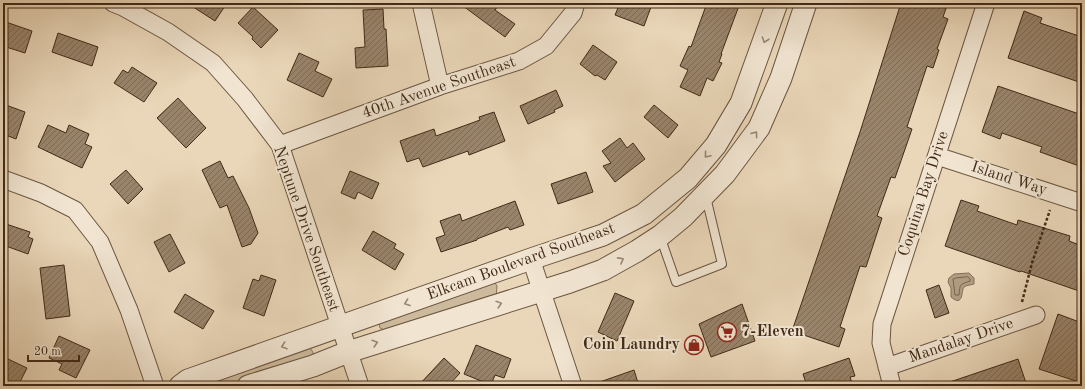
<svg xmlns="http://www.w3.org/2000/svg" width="1085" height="389" font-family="'Old Standard TT',serif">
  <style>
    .grass { fill: #cdba9d; stroke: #87725a }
    .water { fill: #b19c82; stroke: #846e57 }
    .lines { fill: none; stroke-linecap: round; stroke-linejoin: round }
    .shore { stroke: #79634c; stroke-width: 1 }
    .building { fill: url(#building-hatch); stroke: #412a17 }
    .service-casing { stroke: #6b5540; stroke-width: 10 }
    .minor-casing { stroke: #6b5540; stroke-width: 19 }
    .tertiary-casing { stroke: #6b5540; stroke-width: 23 }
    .path { stroke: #412a17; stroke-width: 2.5; stroke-dasharray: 3 2; stroke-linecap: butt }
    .service { stroke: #f1e5d2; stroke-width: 8 }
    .minor { stroke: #f1e5d2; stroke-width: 17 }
    .tertiary { stroke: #f1e5d2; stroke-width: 21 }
    .oneway { stroke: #998874 }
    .labels { text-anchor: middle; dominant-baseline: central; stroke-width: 4; stroke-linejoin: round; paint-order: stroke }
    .street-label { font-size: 16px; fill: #412a17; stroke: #f1e5d2 }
    .poi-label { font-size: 16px; font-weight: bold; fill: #412a17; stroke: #f1e5d2; text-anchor: start }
  </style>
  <defs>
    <pattern id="building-hatch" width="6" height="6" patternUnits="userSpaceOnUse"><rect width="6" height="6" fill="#99846b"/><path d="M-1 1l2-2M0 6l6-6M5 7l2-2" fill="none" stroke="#7e6c57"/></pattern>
  </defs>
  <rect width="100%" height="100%" fill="#ead7b9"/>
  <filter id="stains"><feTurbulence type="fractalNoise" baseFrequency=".005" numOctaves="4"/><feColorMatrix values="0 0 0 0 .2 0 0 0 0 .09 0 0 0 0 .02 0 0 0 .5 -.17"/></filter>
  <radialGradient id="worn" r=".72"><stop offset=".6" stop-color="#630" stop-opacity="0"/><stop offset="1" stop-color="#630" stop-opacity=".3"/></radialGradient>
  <path class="grass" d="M492,283H495L497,286L496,297L384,330L380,328L379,324L380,321Z
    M308,346C314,352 315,355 311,362L224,386H200Z"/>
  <path class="water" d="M969,273L974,278V284C971,285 967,285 964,287C961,290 964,308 951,297V288L948,282L949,278L954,274Z"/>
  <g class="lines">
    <path class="shore" d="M968,277L970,279V281C960,285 960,283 959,295H955L953,279L956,278Z"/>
  </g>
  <path class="building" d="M187,3H227L215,21Z
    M459,3H500L495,10L515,24L505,37Z
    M620,3H641L651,7L644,26L615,15Z
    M707,3H740L721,54H722L719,62L722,63L713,81L707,78L700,96L680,87L688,70L680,66L689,46L691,47Z
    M901,3H948L943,17L948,19L937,49L939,50L933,68L927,66L907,127L912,129L895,178L891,177L877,216L882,218L866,267L860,266L840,327L845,329L839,347L792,331L860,132Z
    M253,7L278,30L261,48L252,39L253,37L238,23Z
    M383,9L384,29H386L388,66L356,68L355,48L365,47L363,10Z
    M1024,11L1042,18L1040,23L1082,37V83L1008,58Z
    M3,21L32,31L25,53L3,46Z
    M58,33L98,47L92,66L52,52Z
    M593,45L617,62L605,80L597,75L595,76L580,64Z
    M299,53L319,62L315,71L332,79L323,97L287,80Z
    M132,67L157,83L144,102L114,83L123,70L128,73Z
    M998,86L1082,115V167L1040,152L1042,147L1002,133L1000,139L982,132Z
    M556,90L563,106L554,110L555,112L528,124L520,106Z
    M178,98L206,128L186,148L157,118Z
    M3,104L25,112L16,139L3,134Z
    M654,105L678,125L668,138L644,117Z
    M494,112L505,141L469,155L468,151L423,167L419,158L407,162L400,141L434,129L436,136L480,120L479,117Z
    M48,125L66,133L69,125L89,134L85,144L92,147L82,168L38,147Z
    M620,138L627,148L633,143L645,159L615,182L603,166L611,163L602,151Z
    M220,161L228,178L233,176L249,208L258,233L251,244L242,247L227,205L220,208L202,170Z
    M126,170L143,189L128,204L110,184Z
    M350,171L379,183L372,199L358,192L355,199L341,193Z
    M586,172L593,192L558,204L551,184Z
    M961,200L979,206L977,211L1017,225L1018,220L1070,236L1069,241L1082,246V292L1021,271L1020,272L945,246Z
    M515,201L524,225L510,230L508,227L477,239V240L441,252L436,238L445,235L440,221L460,214L462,221Z
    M3,223L30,232L28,237L33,239L28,254L3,245Z
    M373,231L396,244L394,248L404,254L395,270L362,250Z
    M170,234L185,263L169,272L154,242Z
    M64,265L70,316L46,319L40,268Z
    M261,275L276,280L264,316L243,308L253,279L259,281Z
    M939,285L949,313L935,318L926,290Z
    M615,293L634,301L617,341L598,332Z
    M185,294L214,311L203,329L174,312Z
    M742,304L755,341L711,357L699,324Z
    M1058,314L1082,323V383L1039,369Z
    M59,336L90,350L76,378L59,370L62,364L49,358Z
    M476,345L511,359L504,378L495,375L491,385L464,374Z
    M444,358L460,373L448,386H418Z
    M849,358L855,376L850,377L853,386H807L803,374Z
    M8,359L27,368L18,386H3V369Z
    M1018,359L1027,386H945L944,384Z
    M634,370L639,386H594V384Z"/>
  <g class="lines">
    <g class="service-casing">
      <path id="service" d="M660,236L676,282L722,264L706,197"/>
    </g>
    <g class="minor-casing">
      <path id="minor" d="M113,3L123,7L168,32L213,63L245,99L280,145L360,386
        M421,3L440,86
        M280,145L440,86L519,61L546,46L573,13L576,3
        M937,156L1082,203
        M3,179L41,193L75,210L100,242L129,310L155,386
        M531,259L573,386
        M887,367L1036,315
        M892,386L881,343L882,324L986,3"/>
    </g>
    <g class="tertiary-casing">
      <path id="tertiary" d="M180,386L188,380L531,259L603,235L644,214L688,178L716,145L741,103L777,3
        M248,386L313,366L348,352L570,282L603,270L637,251L660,236L683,217L725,174L759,128L781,78L806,3"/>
    </g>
    <path class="path" d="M1022,302L1032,263L1050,210"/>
    <use href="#service" class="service"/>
    <use href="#minor" class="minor"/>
    <use href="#tertiary" class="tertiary"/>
  </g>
  <defs><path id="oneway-chevron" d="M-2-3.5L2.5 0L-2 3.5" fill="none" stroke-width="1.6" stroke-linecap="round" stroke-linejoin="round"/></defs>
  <g class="oneway">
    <use href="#oneway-chevron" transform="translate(765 40) rotate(109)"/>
    <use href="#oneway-chevron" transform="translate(755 134) rotate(-54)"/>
    <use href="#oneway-chevron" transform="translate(707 155) rotate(130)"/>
    <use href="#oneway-chevron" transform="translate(621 260) rotate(-29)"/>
    <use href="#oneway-chevron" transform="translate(407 303) rotate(160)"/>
    <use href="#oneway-chevron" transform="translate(499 304) rotate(-17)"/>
    <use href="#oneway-chevron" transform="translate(375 343) rotate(-17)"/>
    <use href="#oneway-chevron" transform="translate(284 346) rotate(161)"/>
  </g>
  <defs>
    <g id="supermarket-ring" transform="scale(1)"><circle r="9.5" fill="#f1e5d2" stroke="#8f2418" stroke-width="1.5"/><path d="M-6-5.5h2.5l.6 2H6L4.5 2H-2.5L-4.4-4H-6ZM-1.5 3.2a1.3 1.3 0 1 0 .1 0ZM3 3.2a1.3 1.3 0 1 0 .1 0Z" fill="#8f2418"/></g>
    <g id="shop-ring" transform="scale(1)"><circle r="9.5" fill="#f1e5d2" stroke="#8f2418" stroke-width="1.5"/><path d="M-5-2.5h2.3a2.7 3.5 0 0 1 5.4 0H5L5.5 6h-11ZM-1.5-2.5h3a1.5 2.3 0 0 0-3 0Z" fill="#8f2418"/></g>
  </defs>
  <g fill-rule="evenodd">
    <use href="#supermarket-ring" x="727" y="332"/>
    <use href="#shop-ring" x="694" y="345"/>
  </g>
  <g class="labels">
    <g class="street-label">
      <text transform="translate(439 88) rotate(-19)">40th Avenue Southeast</text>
      <text transform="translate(1009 179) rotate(18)">Island Way</text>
      <text transform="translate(924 194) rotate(-72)">Coquina Bay Drive</text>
      <text transform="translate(306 229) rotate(71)">Neptune Drive Southeast</text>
      <text transform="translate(521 262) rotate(-20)">Elkcam Boulevard Southeast</text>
      <text transform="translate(961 341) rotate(-19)">Mandalay Drive</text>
    </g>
    <g class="poi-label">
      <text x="741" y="332">7-Eleven</text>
      <text x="680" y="345" text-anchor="end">Coin Laundry</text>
    </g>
  </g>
  <rect width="1085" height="389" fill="none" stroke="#ead7b9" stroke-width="16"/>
  <rect x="4" y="4" width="1077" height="381" fill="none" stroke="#412a17" stroke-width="2"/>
  <rect x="8" y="8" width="1069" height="373" fill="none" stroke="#412a17"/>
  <path d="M28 355v6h51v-6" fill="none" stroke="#412a17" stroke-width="2"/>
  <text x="34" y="355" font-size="12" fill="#412a17" stroke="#f1e5d2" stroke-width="3" paint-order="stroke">20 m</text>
  <rect width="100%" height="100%" filter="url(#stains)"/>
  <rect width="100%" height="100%" fill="url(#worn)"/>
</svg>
